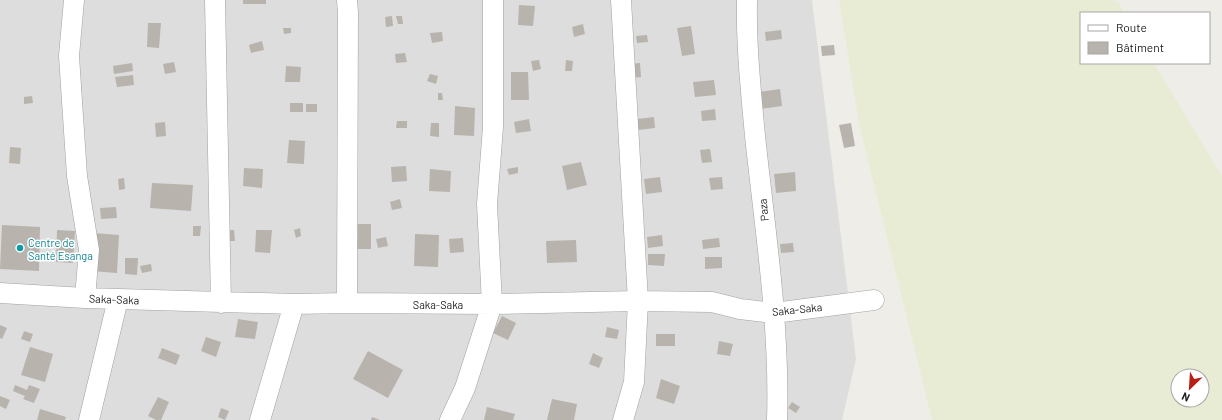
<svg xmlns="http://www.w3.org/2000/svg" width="1222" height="420" font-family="Barlow,sans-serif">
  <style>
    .residential { fill: #dedddd }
    .farmland { fill: #e9ecd5; fill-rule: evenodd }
    .building { fill: #b8b3ad }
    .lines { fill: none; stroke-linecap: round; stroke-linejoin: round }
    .minor-casing { stroke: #a1a1a1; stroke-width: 21 }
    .minor { stroke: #fff; stroke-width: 20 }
    .culture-dot { fill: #0f9aa8; stroke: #fff; stroke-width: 1.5 }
    .labels { text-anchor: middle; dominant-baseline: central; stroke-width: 3; stroke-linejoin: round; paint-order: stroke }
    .street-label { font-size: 11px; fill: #202020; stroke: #fff }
    .culture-label { font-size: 11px; fill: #0d838f; stroke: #fff; text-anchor: start }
  </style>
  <rect width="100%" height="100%" fill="#efede7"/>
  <path class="residential" d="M0,0H812L856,359L842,420H0Z"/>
  <path class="farmland" d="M839,0H1114L1118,2L1125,13H1081V63H1154L1222,176V420H932L859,124ZM1178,376H1202V400H1178Z"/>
  <path class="building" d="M243,0H266V4H243Z
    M519,5L535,6L533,26L518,25Z
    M392,16L393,26L386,27L385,17Z
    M396,16H402L403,24H398Z
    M148,23H161L159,48L147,47Z
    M583,24L585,34L574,37L572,27Z
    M691,26L695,54L682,56L677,28Z
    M283,28H291V33L284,34Z
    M781,30L782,39L766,41L765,32Z
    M442,32L443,41L432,43L430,33Z
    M647,35L648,42L637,43L636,36Z
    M262,41L264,50L251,53L249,45Z
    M834,45L835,55L822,56L821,46Z
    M405,53L407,62L396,63L395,54Z
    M539,60L541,69L533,71L531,61Z
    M566,60L573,61L572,71H565Z
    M174,62L176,72L165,74L163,64Z
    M132,63L133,71L114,74L113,66Z
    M640,63L641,77L629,78L628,64Z
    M286,66L301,67L300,82H285Z
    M511,72H528L529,100H511Z
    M430,74L438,76L436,84L427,81Z
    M133,75L134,85L117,87L115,77Z
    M714,80L716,95L695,97L693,82Z
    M780,89L782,106L761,109L759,92Z
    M438,93H442L443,100H438Z
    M32,96L33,103L24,104V97Z
    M290,103H303V112H290Z
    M306,104H317V112H306Z
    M455,106L475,108L474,136L454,135Z
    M715,109L716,120L702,121L701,111Z
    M654,117L655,128L638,130L637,119Z
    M529,119L531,131L516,133L514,122Z
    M397,121H407V128H396Z
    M165,122L166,136L156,137L155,123Z
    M431,123H439V137L430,136Z
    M851,123L855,146L844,148L839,125Z
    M289,140L305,141L304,164L287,163Z
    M10,147L21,148L20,164L9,163Z
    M710,149L712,162L702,163L700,150Z
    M581,162L587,185L567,190L562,166Z
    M406,166L407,181L392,182L391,167Z
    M518,167V173L509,175L507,169Z
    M244,168L263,169L262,188L243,186Z
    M430,169L451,171L450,192L429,191Z
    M795,172L796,191L776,193L774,174Z
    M660,177L662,192L646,194L644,179Z
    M722,177L723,189L711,190L709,178Z
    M124,178L125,189L119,190L118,179Z
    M152,183L193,185L191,211L150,208Z
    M400,199L402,208L392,210L390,202Z
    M116,207L117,218L101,219L100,208Z
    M353,224H371V249H354Z
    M2,225L40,227L39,271L0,269Z
    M193,226H201L200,236H193Z
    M300,228L301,236L296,238L294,230Z
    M57,230L75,231L73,263L56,262Z
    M224,230H234L235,241H224Z
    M256,230H272L270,253L255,252Z
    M93,233L119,235L117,273L91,271Z
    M415,234L439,235L438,267L414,266Z
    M662,235L663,246L648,248L647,237Z
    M386,237L388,246L378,248L376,239Z
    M463,238L464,252L450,253L449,239Z
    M719,238L720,247L703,249L702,240Z
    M576,240L577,262L547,263L546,241Z
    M793,243L794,252L781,253L780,244Z
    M648,254H665L664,266L648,265Z
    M705,257H722V268L705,269Z
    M125,258H138L137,275L125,274Z
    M151,264L152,271L142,273L140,266Z
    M502,316L516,323L508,340L493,333Z
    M238,319L258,322L255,339L235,337Z
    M0,325L7,328L2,339L0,338Z
    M607,327L619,330L617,339L605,337Z
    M24,331L33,334L30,342L21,339Z
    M656,334H675V346H656Z
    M206,337L221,342L216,357L201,351Z
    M719,341L733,344L730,356L717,354Z
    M30,347L53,354L45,382L21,375Z
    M162,348L180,355L176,365L158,358Z
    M368,351L403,370L388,398L353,379Z
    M593,353L603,358L599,368L589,364Z
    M661,379L680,386L674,404L656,398Z
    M15,385L27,390L29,385L40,389L34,403L23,399L25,396L13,391Z
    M0,396L10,400L6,409L0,406Z
    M158,397L169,402L161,420H156L148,416Z
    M552,399L577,404L574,420H547Z
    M792,402L800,407L796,413L788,408Z
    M487,407L515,414L513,420H484Z
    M221,408L229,411L225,420L218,417Z
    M40,409L66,417L65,420H37Z
    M372,417L380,420H371Z"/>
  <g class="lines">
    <g class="minor-casing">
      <path id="minor" d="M74,0L69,56L77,176L89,250L85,298
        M215,0L221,303
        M347,0L348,12L347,303
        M621,0L638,301L634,382L623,420
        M747,0C746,46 751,91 755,136C765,230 780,325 777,420
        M0,293L85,298L294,304L347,303L492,304L638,301L712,302L740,309L774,313L874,300
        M89,420L118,299
        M260,420L294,304
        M450,420L465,388L492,304L487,204L493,127V0"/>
    </g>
    <use href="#minor" class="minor"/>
  </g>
  <circle class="culture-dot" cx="20" cy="248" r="4"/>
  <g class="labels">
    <g class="street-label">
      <text transform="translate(763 210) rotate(-96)">Paza</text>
      <text transform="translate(114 299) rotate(2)">Saka-Saka</text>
      <text x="438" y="304">Saka-Saka</text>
      <text transform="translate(797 309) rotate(-6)">Saka-Saka</text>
    </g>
    <g class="culture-label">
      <text x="28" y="242">Centre de<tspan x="28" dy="13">Santé Esanga</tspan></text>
    </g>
  </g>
  <rect x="1080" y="12" width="130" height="52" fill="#ffffff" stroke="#a6a6a6"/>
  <rect x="1088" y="25" width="20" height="6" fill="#ffffff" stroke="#a6a6a6"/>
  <text x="1116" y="32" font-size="12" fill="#202020">Route</text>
  <rect x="1088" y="42" width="20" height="12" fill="#b8b3ad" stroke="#a6a6a6"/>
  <text x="1116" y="52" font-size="12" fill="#202020">Bâtiment</text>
  <g transform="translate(1190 388) rotate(205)"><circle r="19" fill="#ffffff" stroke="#a6a6a6"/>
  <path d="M0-3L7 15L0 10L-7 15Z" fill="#b81f17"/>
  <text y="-6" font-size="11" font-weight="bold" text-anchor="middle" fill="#202020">N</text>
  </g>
</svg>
